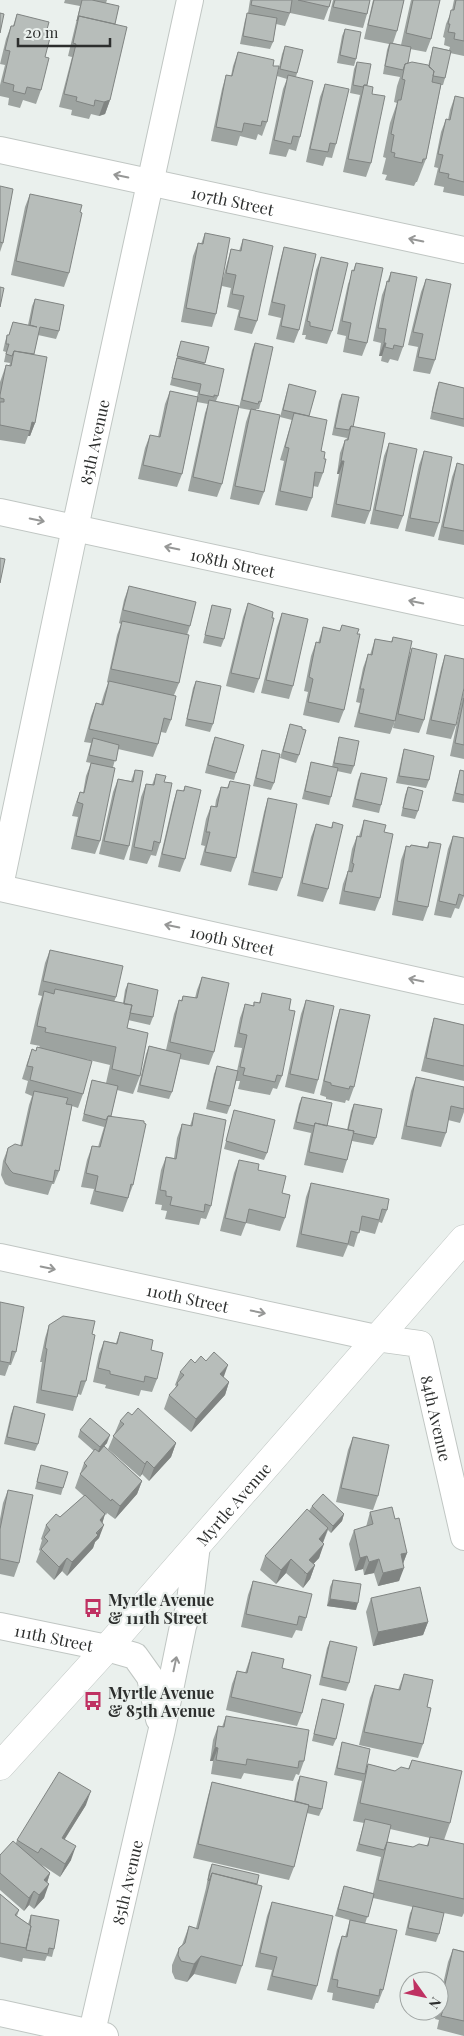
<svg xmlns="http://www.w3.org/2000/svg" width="464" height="2036" font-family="'Playfair Display',serif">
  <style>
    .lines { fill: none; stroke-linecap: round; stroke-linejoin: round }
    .minor-casing { stroke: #c0c6c3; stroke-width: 28 }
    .primary-casing { stroke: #c0c6c3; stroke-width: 29 }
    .minor { stroke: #fff; stroke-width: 26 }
    .primary { stroke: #fff; stroke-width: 28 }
    .wall { fill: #9da3a0; fill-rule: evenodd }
    .shaded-wall { fill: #808482 }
    .building { fill: #b7bdba; stroke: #808482 }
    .oneway { stroke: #969796 }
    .labels { text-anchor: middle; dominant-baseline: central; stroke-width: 4.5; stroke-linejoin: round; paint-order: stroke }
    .street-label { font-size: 16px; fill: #2d2f2e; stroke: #eaf0ed }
    .poi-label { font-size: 16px; font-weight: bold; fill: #2d2f2e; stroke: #eaf0ed; text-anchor: start }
  </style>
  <rect width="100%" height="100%" fill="#eaf0ed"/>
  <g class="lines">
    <g class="minor-casing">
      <g id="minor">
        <path id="s1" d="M0,150L464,250"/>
        <path id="s2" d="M0,512L464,612"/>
        <path id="s3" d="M0,886L75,528L190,0"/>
        <path id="s4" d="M0,888L464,991"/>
        <path id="s5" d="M0,1257L376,1338L420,1344L464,1537"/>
        <path id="s6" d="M0,1626L107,1648L135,1656L150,1677L159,1719"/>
        <path d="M0,2013L105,2036"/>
        <path id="s7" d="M91,2036L162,1729L183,1626L189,1609L197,1545"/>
      </g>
    </g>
    <g class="primary-casing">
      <g id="primary">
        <path id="s8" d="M0,1766L107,1648L464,1239"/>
      </g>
    </g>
    <use href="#minor" class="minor"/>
    <use href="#primary" class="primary"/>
  </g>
  <path class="wall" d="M65,0H107L106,3L115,24L110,100L105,114L99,116L91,114L89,119L71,115L72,110L59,107L72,57L68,56L80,6L64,3Z
    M250,0H331L329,7L324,20L290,13L285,26L276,24L273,42L270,49L240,44L245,20L248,13Z
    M333,0H370L367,14L363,28L328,21Z
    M373,0H404L397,31L393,43L401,45L411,0H440L431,39L426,52L410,49L408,63L428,66L431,55L433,47L449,50L450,47L444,45L445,38L443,37L446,24L452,10L454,0H464V56L450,53L445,78L443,85H441L426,159L417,182H416L414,186L385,180L387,175L382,174L386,158L383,157L390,123L397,103L394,102L397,86L400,77L383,74L387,50L389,44L364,39Z
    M17,14L46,33L45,57L41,90L36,104L23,100L20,108L8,105L9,98L0,96V85L5,65L0,64L6,39L11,26H13Z
    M345,29L356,59L354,66L337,63L342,36Z
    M285,46L297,73L296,77L300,137L296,151L289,149L286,157L269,154L283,89L287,79L277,76L282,54Z
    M238,52L267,122L262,136L258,134L256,140L240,136L237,146L211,141L222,89L226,75L231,76L233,66Z
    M357,62L367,85L372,94L371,163L366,177L343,172L360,95L350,93L354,69Z
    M325,84L336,144L332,158L326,157L323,166L306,162L320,97Z
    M455,96L464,98V196L443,192L444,187L434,185L438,168L434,167L441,132L446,119L448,120L450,110Z
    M0,186L3,243L0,252Z
    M30,194L69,273L64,287L11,275L25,207Z
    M205,233L223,278L227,263L231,249L239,251L243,239L257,321L252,334L234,330L239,310L227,307L231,288L222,286L216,314L212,327L181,322L193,256L198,243L201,244Z
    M284,247L299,330L294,343L276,339L281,318L268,315L280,261Z
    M321,257L332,331L327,344L305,339L306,335H302L316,270Z
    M356,263L367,343L362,356L343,352L346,336L337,334L348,284Z
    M391,272L403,347L398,361L390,359L388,363L381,361L382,356H379L381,343L373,341L382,295Z
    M426,279L435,360L430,374L413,371L418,347L408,345L421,292Z
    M35,299L59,331L56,339L38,335L34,354L35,423L30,436H28L25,444L0,440V382L6,365L9,366L10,363L4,362L6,352L3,351L5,342L7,335H9L13,322L28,325L32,306Z
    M181,341L209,347L204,365L218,396L216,401L222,484L217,497L188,491L205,413L208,404L197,402L182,474L177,487L138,479L145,448L150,435L158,437L165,404L170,391L197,397L198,392L170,385L179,348Z
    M255,343L261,402L259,409H256V410L264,492L259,505L230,499L246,422L250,410L239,408L252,350Z
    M439,382L464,388V427L430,419L436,390Z
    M289,384L309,416L324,459L323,473L318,487L313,486L312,498L307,511L275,505L284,461L280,460L292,420L280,417L287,391Z
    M342,394L353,427L370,511L365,524L331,517L339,474H337L340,453L345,440H346L347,438L332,435L339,401Z
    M389,443L403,516L398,529L370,524L384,456Z
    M424,451L439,523L434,537L405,531L419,465Z
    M457,463L464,465V545L438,540L452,477Z
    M129,586L190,626L187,635L179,683L174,695L171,720L166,733L161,732L158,744L153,757L118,749L113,767L100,841L95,854L71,849L78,817L72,816L75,805L80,792L83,793L86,776L91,763L86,762L91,743L84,742L91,716L96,703L101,704L104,694L108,683L107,682L117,635L121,624L119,623L124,600Z
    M248,603L259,679L254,693L226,686L243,617Z
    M212,605L224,639L221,647L203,643L210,613Z
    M282,613L293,686L289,699L261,693L277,627Z
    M342,625L357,634L344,710L339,723L303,715L308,692L304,691L311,656L316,642L318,643L323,627L340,631Z
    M393,637L395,721L390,734L354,727L360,703L356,702L363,668L368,654L370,655L375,639L391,642Z
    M412,648L424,720L419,733L393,728L407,662Z
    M445,655L456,725L451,739L426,734L441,668Z
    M196,681L213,724L210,732L185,726L193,688Z
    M464,689V759L450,756Z
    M290,724L299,755L296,763L280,758Z
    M215,737L236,773L234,780L205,773L212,745Z
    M339,737L354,766L351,774L337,771L331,797L329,805L302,799L309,770L311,762L332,767L337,745Z
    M404,749L429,780L426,788L396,783L402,756Z
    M262,750L274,783L271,790L253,786L260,757Z
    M135,770L129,846L124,860L99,854L113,792L118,779L131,781Z
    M460,770L464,771V803L452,801L458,777Z
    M361,773L381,805L379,813L352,807L358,780Z
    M156,774L164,782L160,843L156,856L151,855L147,864L129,860L141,797L146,784L152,785Z
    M230,781L236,858L231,872L200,865L205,846L201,845L206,819L211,806L215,807L216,800L221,787L227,788Z
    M185,786V859L180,872L158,867L173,803L177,790L183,791Z
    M408,787L418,811L415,819L401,816L405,795Z
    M268,798L282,878L277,891L248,885L264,812Z
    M364,820L384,832L380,898L375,911L339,904L343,884L348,871L352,849L357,836H359Z
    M333,822L328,889L323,902L297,896L311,837L316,824L331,828Z
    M453,836L464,838V896L459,909L455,908L451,918L434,915L448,849Z
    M429,842L428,907L423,921L392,915L401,860L406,846L410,847L411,845L427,847Z
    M50,950L116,997L114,1002L123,1003L125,990L128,983L153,1017L150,1025L128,1020L127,1028L140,1076L133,1094L117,1090L111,1116L133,1185L123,1212L90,1204L94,1189L81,1187L87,1160L92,1146L98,1147L104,1127L82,1121L90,1087L92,1080L106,1083L110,1065L85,1059L83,1094L78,1108L72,1106L59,1171L54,1184H52L48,1195L9,1186L5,1184L1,1175L3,1161L8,1148L20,1146L29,1105L32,1096L25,1093L28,1081L22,1079L27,1063L32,1049L36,1051L37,1047H39L40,1046L30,1044L38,1009L42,996L38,995L45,963Z
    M202,977L214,1052L209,1065L180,1059L172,1092L169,1099L137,1092L146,1054L149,1046L166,1050L174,1014L179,1000L181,1001L183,996L195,998L197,990Z
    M262,993L289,1010L282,1076L277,1089L273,1088L270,1095L238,1089L240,1081H236L230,1106L227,1114L206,1109L214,1074L217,1066L237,1071L242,1048L234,1047L240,1018L245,1004L253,1006L254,1002L259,1003Z
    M306,1000L318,1080L314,1094L285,1087L301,1014Z
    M340,1009L354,1087L349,1101L346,1100L345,1103L326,1099V1097L320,1095L336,1022Z
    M434,1018L464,1025V1081L421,1071L430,1032Z
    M416,1077L464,1087V1112L460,1123L448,1120L446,1133L441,1147L401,1139L411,1091Z
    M302,1097L327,1126L347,1130L351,1111L354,1104L376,1138L373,1145L352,1141L347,1160L343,1173L304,1165L311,1133L293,1129L299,1104Z
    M234,1110L267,1153L264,1160L224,1149Z
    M194,1113L211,1206L206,1219L201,1218L199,1225L165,1219L167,1211L161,1210L162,1205L155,1204L161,1170L166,1157L174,1158L177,1138L182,1124L190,1126Z
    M239,1160L258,1170L282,1193L285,1218L280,1231L246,1223L241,1236L220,1231L234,1173Z
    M311,1183L387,1210L382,1223L379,1222L375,1234L359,1230L354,1247L348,1245L343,1257L296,1247L306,1197Z
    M0,1302L16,1352L11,1365H9L5,1376L0,1375Z
    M49,1325L92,1334L86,1381L81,1395L78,1394L73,1411L36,1403L42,1362H40L45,1338Z
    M120,1332L151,1350L157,1379L152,1392L141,1390L139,1396L105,1388L106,1385L93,1382L99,1354L104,1341L116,1343Z
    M195,1363L229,1382L225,1395L191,1432L164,1409L169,1395L175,1389L176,1386L175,1385L180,1372Z
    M14,1406L38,1444L35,1451L4,1444L11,1414Z
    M132,1415L176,1443L171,1457L149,1481L142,1474L140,1477L108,1449L120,1421Z
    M80,1430L107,1443L104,1446L142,1481L137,1494L115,1519L107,1513L106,1515L101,1511L105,1514L102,1523L99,1538L95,1542L93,1548L67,1576L62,1571L54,1580L36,1562L40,1551L39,1550L42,1540L41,1539L46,1525L60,1517L84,1496L75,1488L84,1463L94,1451L78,1437Z
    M353,1437L378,1496L373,1510L336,1502L348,1450Z
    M41,1465L63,1488L61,1495L35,1489Z
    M8,1490L19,1563L14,1577L0,1574V1519L3,1503Z
    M312,1506L344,1514L342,1521L331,1533L328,1530L323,1543L319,1558L313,1564L315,1565L310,1579L303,1588L286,1573L276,1584L260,1570L265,1556L309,1511Z
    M370,1512L395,1519L407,1553L403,1564L399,1581L378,1586L374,1573L364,1575L363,1569L355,1571L349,1544L354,1530L366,1527Z
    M333,1580L356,1610L327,1606L330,1587Z
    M253,1581L306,1618L302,1631L296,1630L292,1638L241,1627L248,1595Z
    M371,1598L428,1622L423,1635L373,1646L366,1612Z
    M330,1641L349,1683L346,1691L319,1685L327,1648Z
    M252,1652L302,1713L297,1726L226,1710L232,1684L237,1671L245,1673Z
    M404,1674L427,1707L423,1744L418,1758L359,1745L370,1698L375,1685L398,1690Z
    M322,1699L336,1739L333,1746L312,1741L320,1707Z
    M226,1716L304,1761L299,1775L296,1774L293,1781L244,1773L241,1779L211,1774L213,1761H210L213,1740L218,1726L222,1727Z
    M342,1742L365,1772L368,1764L395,1771L408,1769L412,1760L450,1823L444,1840L464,1844V1913L462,1917L444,1913L439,1934L436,1942L405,1935L410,1913L413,1907L373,1898L365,1924L383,1990L378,2003H376L374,2009L332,2000L333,1993L327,1992L337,1950L342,1936L345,1937L350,1920L360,1923L335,1916L344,1886L373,1893L381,1857L356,1851L364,1823L353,1821L362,1781L334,1775L340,1750ZM390,1829L430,1838L427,1845L413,1847L387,1842Z
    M300,1776L322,1809L319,1816L307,1813L294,1867L289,1880L193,1858L208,1796L212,1782L294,1801L297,1783Z
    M86,1805L65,1839L71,1860L60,1877L42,1865L50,1873L47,1883L44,1898L34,1909L29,1905L24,1911L0,1890V1855L16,1843L17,1840Z
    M212,1864L257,1884L242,1966L236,1984L194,1974L187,1982L175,1979L172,1972V1965L179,1948L182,1945L189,1926L196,1928L206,1888L209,1871Z
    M0,1894L19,1910L17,1916L28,1924L31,1915L54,1949L52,1957L47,1956L45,1961L23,1958L22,1962L0,1957Z
    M272,1902L317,1986L312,2000L267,1990L272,1970L255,1967L267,1916Z
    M453,1949L464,1951V2036L437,2029L439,2020L435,2019L437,2011H439V2002L448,1962Z"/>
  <path class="shaded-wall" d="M110,100L105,114L99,116L104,102Z
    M384,343H386L382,356H379Z
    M32,422L35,423L30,436H28Z
    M341,461H344L339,474H337Z
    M228,1365L223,1379L220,1374Z
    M229,1382L225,1395L191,1432L196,1419Z
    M110,1435L107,1443L97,1454L100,1447Z
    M176,1443L171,1457L149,1481L154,1468Z
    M147,1461L142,1474L140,1477L145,1464Z
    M142,1481L137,1494L115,1519L120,1506Z
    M105,1514L101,1528L100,1520Z
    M344,1514L342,1521L331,1533L333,1526Z
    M104,1525L99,1538L95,1542L93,1548L67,1576L72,1562Z
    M328,1528L323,1542L314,1553L319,1539Z
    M324,1544L319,1558L304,1574L309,1560Z
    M407,1553L402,1566L401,1554Z
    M367,1556L363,1569L355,1571L360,1558Z
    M67,1558L62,1571L54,1580L59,1567Z
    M291,1559L286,1573L276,1584L281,1570Z
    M379,1559L374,1573L364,1575L369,1562Z
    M315,1565L310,1579L303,1588L307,1574Z
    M404,1568L399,1581L378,1586L383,1573Z
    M330,1599L358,1603L356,1610L327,1606Z
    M428,1622L423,1635L373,1646L378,1632Z
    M215,1747L218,1748L213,1761H210Z
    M91,1791L86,1805L57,1851L62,1838Z
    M76,1846L71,1860L60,1877L65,1864Z
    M50,1873L46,1886L44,1880Z
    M49,1884L44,1898L34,1909L39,1895Z
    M34,1891L29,1905L24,1911L29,1898Z
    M201,1956L194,1974L187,1982L194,1964Z"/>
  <path class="building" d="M82,0H92L119,6L115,24L79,16L77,21Z
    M252,0H292L290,13L251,5Z
    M298,0H331L329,7Z
    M335,0H370L367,14L333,7Z
    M374,0H404L397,31L368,25Z
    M413,0H440L431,39L406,33Z
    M456,0H464V41L454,39L455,33L448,32L450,24H448L451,10H454Z
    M0,13L4,14L0,33Z
    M247,13L277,18L273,42L243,36Z
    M17,14L49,22L46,33L51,34L45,57L49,58L41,90L27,87L25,94L13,91L14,85L3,82L10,51L5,50L11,26H14Z
    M79,16L127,27L110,100L104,102L95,100L94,106L76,101L77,97L64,94L76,44L73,43Z
    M345,29L361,32L356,59L340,55Z
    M390,43L411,47L408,63L405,64L403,70L385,66Z
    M285,46L303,50L297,73L280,69Z
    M433,47L451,51L445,78L433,76L434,71L429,67Z
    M238,52L274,60L273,66H279L267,122L262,121L261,126L244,123L242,132L216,127L226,75L232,76Z
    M357,62L371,64L367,85H364L363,87L353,85Z
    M412,62L428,65L434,71L432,82L441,84L426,159H423L422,163L394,157L395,153L391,152L394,135L391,134L398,100H401L405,80L402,79L405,64Z
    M288,75L313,81L300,137L293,136L291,144L274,140Z
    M325,84L349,89L336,144L330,143L328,152L310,149Z
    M364,85L373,87L372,94L385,96L371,163L348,159Z
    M455,96L464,98V182L448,178L449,174L439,172L443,155L438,154L446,119L450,120Z
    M0,186L13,189L3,243L0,242Z
    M30,194L82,205L80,212L82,213L69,273L16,261Z
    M205,233L230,238L216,314L186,308L198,243L203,244Z
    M243,239L273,246L257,321L239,317L244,296L232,294L236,275L226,273L231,249L241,251Z
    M284,247L316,254L299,330L281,326L285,305L272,302Z
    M321,257L348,263L332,331L310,326V322L307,321Z
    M356,263L383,268L367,343L348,339L351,323L342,321L352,270L354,271Z
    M391,272L417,277L403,347L394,345L393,349L385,347L386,343H384L386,329L378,328L387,281L389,282Z
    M426,279L451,284L435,360L418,357L423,334L413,332Z
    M0,287L4,288L0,307Z
    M35,299L64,305L59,331L40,327L34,354L14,351L12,356L6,354L9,344H6L7,335H9L13,322L37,327L30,325Z
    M181,341L209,347L205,363L177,356Z
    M255,343L273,347L261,402L259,401L258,404L242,400Z
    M14,351L47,357L35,423L32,422L30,431L0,425V402H4V399L0,398V395L6,365L11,366Z
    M177,358L224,369L218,396L214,395V397L199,394L201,384L172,378Z
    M439,382L464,388V419L432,412Z
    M289,384L316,391L309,416L283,410Z
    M170,391L198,397L182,474L143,465L150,435L160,437Z
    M342,394L359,397L353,427L351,426L349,430L335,428Z
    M209,400L239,406L222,484L193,477Z
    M251,409L280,415L264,492L235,486Z
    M294,413L327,420L321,451L325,452L324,459H326L323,473L315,472L312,498L280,491L289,448L285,447Z
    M351,426L385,433L370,511L336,504L344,461H341L345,440H348Z
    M389,443L417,449L403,516L375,510Z
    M424,451L452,457L439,523L410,518Z
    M457,463L464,465V531L443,527Z
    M0,558L5,559L0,583Z
    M129,586L196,602L190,626L123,610Z
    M248,603L273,612L272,618H274L259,679L231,673Z
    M212,605L231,609L224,639L205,635Z
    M282,613L308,619L293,686L266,680Z
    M122,621L189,635L179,683L111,669Z
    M342,625L359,629L357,634H360L344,710L308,702L313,679L309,677L316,642L320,643L323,627L340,631Z
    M393,637L412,641L395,721L359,713L364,689H360L368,654L372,655L375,639L392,642Z
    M412,648L437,654L424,720L398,714Z
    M445,655L464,659V688L456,725L431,720Z
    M109,681L176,696L171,720L164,718L158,744L89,729L96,703L103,705Z
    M196,681L221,686L213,724L187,719Z
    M464,698V745L455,743Z
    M290,724L302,727V729L306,730L299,755L283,751Z
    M215,737L244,745L236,773L208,765Z
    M339,737L359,741L354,766L334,763Z
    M93,738L119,745L116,761L89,755Z
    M404,749L434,756L429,780L399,776Z
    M262,750L280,754L274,783L256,778Z
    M311,762L338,768L331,797L305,791Z
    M91,763L115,768L100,841L76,836L83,804L77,802L80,792L84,793Z
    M135,770L143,771L129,846L104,841L118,779L133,782Z
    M460,770L464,771V795L455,793Z
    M361,773L387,778L381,805L355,799Z
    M156,774L166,776L164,782L172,783L160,843L154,841L152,851L134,847L146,784L154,785Z
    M230,781L250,785L236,858L205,852L210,832H206L211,806L217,807L221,787L228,788Z
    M185,786L201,790L185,859L162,854L177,790L184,791Z
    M408,787L423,791L418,811L403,808Z
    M268,798L297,804L282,878L253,872Z
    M364,820L386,825L384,832L393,834L380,898L344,891L348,871L352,872L354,864L352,863L357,836L361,837Z
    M333,822L343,825L328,889L302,883L316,824L332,828Z
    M453,836L464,838V896L459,894L456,905L439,901Z
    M429,842L441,844L428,907L397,901L406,846L410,847L411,845L428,848Z
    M50,950L123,966L116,997L43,981Z
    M202,977L229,983L214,1052L170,1042L179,1000L182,1001L183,996L197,998Z
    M128,983L158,990L153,1017L130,1013L132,1005L124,1004Z
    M55,989L132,1005L127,1028L148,1033L140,1076L112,1069L116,1047L45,1032L46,1028L37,1026L44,991L54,994Z
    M262,993L291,999L289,1010L295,1011L282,1076L277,1075L275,1082L243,1075L245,1068L240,1067L247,1035L239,1033L245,1004L254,1006V1002L260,1003Z
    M306,1000L334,1006L318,1080L290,1074Z
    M340,1009L370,1015L354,1087L350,1086L349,1089L331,1085V1083L324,1081Z
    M434,1018L464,1025V1066L426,1058Z
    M149,1046L181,1054L172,1092L140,1085Z
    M37,1047L92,1061L83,1094L30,1080L33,1067L27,1066L32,1049L36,1051Z
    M217,1066L238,1071L230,1106L209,1101Z
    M416,1077L464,1087V1109L451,1106L446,1133L406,1126Z
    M92,1080L118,1086L111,1116H108L106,1120L84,1114Z
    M34,1091L68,1098L66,1104L72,1105L59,1171L55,1170L53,1182L13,1173L10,1170L5,1162L8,1148L15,1144L22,1146Z
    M302,1097L332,1103L327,1126L315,1123L314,1126L296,1122Z
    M354,1104L382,1109L376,1138L353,1133L354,1131L348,1130Z
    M234,1110L275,1120L267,1153L226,1141Z
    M194,1113L226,1120L211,1206L205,1204L204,1212L170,1205L172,1197L166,1196V1191L160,1190L166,1157L176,1159L182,1124L192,1126Z
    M108,1116L144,1121V1123L146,1124L133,1185L131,1184L128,1198L95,1191L98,1176L86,1173L92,1146L100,1147Z
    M315,1123L354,1131L347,1160L309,1152Z
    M239,1160L259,1164L258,1170L286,1176L282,1193L290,1195L285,1218L249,1209L246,1223L225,1218Z
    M311,1183L389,1199L387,1210L382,1209L379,1220L362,1216L359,1233L351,1231L348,1244L301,1234Z
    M0,1302L24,1307L16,1352L12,1351L10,1363L0,1361Z
    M63,1316L95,1321L92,1334L95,1335L86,1381H81L77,1397L41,1390L47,1349L45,1348L49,1325Z
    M120,1332L153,1340L151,1350L163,1353L157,1379L145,1376L144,1382L110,1374V1371L98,1368L104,1341L117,1344Z
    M214,1352L228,1365L220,1374L229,1382L196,1419L169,1395L178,1385L177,1383L184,1375L180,1372L191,1359L195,1363L201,1356L206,1361Z
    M14,1406L45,1414L38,1444L7,1437Z
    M138,1408L176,1443L154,1468L147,1461L145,1464L113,1436L124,1424L120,1421L128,1412L132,1415Z
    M90,1418L110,1435L100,1447L80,1430Z
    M353,1437L389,1445L378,1496L341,1488Z
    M104,1446L142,1481L120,1506L112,1499L111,1501L80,1474L87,1466L84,1463L95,1449L99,1452Z
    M41,1465L68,1472L63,1488L37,1482Z
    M8,1490L33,1495L19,1563L0,1559V1529Z
    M323,1494L344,1514L333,1526L312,1506Z
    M85,1495L105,1514L100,1520L104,1525L96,1533L98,1535L72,1562L67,1558L59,1567L41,1549L48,1541L44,1537L50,1530L46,1525L56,1514L60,1517Z
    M392,1507L395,1519L399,1518L407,1553L401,1554L404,1568L383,1573L379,1559L369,1562L367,1556L360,1558L354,1530L373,1524L370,1512Z
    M307,1509L328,1528L319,1539L324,1544L309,1560L315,1565L307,1574L291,1559L281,1570L265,1556Z
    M333,1580L361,1584L358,1603L330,1599Z
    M253,1581L312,1594L306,1618L299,1616L297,1625L246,1614Z
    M420,1587L428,1622L378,1632L371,1598Z
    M330,1641L357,1647L349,1683L322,1677Z
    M252,1652L284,1659L282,1668L311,1675L302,1713L231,1697L237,1671L247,1673Z
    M404,1674L433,1680L427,1707L431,1708L423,1744L364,1732L375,1685L400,1690Z
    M322,1699L344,1704L336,1739L314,1734Z
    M226,1716L309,1730L304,1761H299L298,1768L247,1759L246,1765L216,1760L218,1748L215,1747L218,1726L224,1727Z
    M342,1742L370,1749L365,1774L337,1768Z
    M412,1760L462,1771L450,1823L360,1803L368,1764L395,1771L401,1767L409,1769Z
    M59,1772L91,1791L62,1838L76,1846L65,1864L41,1848L38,1853L17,1840Z
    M300,1776L327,1782L322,1809L308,1806L309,1805L295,1801Z
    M212,1782L309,1805L294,1867L198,1844Z
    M365,1819L391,1825L387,1842L384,1850L359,1844Z
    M430,1837L464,1844V1899L378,1880L387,1842L413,1847L419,1844L428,1846Z
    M13,1841L50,1873L44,1880L49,1884L39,1895L34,1891L29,1898L0,1873V1855Z
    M212,1864L259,1875L257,1884L212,1873L209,1881L208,1880Z
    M212,1873L262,1886L242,1966L201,1956L194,1964L181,1961L178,1955L179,1948L185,1943L189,1926L198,1929Z
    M344,1886L374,1894L368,1917L338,1909Z
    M0,1894L19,1910L15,1915L31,1926L26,1948L0,1943Z
    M272,1902L333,1916L317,1986L272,1976L277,1957L260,1953Z
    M413,1906L444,1913L439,1934L408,1928Z
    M31,1915L59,1920L54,1949L49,1948L48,1954L26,1950L31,1926L30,1925Z
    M350,1920L397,1930L383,1990L380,1989L379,1996L337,1987L338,1980L332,1979L342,1936L347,1937Z
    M453,1949L464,1952V2021L441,2016L444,2007L440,2006Z"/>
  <defs><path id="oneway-shaft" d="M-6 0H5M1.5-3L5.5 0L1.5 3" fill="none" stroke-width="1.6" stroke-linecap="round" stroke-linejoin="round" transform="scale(1.25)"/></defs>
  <g class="oneway">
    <use href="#oneway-shaft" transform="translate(121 176) rotate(-168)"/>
    <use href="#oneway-shaft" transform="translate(416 240) rotate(-168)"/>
    <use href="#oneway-shaft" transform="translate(37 520) rotate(12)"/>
    <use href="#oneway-shaft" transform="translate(172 548) rotate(-168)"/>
    <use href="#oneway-shaft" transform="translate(416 602) rotate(-168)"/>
    <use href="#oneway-shaft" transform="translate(172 926) rotate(-168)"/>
    <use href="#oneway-shaft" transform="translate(416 980) rotate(-168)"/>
    <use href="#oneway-shaft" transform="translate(48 1268) rotate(12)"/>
    <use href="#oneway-shaft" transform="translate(258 1312) rotate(12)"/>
    <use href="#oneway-shaft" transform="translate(175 1664) rotate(-78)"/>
  </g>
  <defs>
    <g id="bus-bare" transform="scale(1.5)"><path d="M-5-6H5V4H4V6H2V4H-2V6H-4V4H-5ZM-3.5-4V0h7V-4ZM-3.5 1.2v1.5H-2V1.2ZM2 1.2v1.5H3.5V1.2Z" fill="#bf3162" stroke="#eaf0ed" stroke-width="2.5" paint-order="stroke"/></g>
  </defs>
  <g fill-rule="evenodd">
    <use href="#bus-bare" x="93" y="1608"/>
    <use href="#bus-bare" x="93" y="1701"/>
  </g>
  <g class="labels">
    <g class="street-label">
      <text stroke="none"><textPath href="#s1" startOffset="238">107th Street</textPath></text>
      <text stroke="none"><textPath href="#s3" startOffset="454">85th Avenue</textPath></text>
      <text stroke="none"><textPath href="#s2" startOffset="238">108th Street</textPath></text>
      <text stroke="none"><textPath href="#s4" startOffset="238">109th Street</textPath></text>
      <text stroke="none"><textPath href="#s5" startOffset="192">110th Street</textPath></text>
      <text stroke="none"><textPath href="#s5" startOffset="505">84th Avenue</textPath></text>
      <text stroke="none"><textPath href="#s8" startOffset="351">Myrtle Avenue</textPath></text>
      <text stroke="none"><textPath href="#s6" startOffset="55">111th Street</textPath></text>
      <text stroke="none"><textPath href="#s7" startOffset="158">85th Avenue</textPath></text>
    </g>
    <g class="poi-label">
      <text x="108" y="1599">Myrtle Avenue<tspan x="108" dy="18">&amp; 111th Street</tspan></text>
      <text x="108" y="1692">Myrtle Avenue<tspan x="108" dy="18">&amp; 85th Avenue</tspan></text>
    </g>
  </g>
  <g transform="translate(424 1996) rotate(123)"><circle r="24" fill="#eaf0ed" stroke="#9ea3a1"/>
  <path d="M0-4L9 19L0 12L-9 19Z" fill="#bf3162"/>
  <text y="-8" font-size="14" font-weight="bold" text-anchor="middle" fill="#2d2f2e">N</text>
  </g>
  <path d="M18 38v8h92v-8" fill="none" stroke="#2d2f2e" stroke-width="2.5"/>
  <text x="25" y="38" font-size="15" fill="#2d2f2e" stroke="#eaf0ed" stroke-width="4" paint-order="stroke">20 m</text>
</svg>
